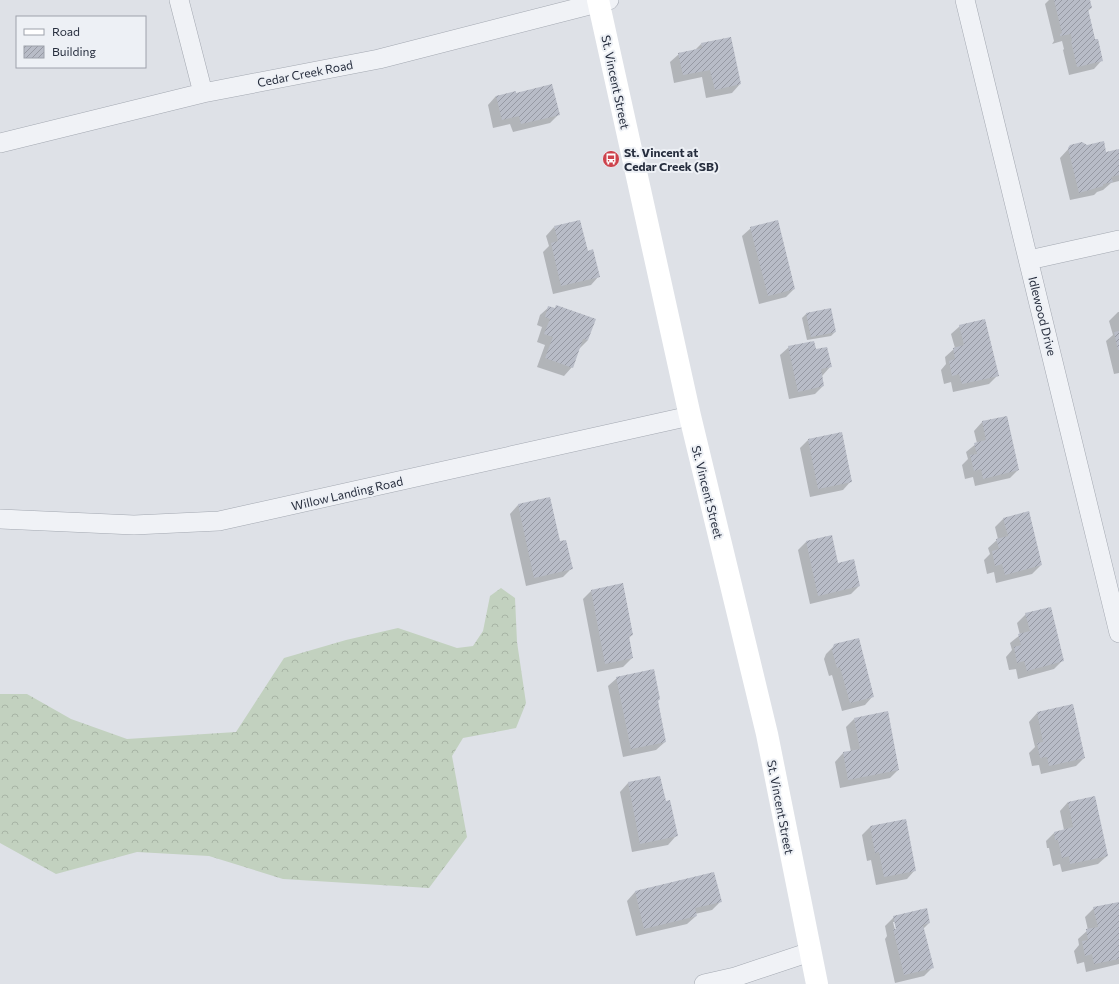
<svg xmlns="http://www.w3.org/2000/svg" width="1119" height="984" font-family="Commissioner,sans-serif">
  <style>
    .forest { fill: url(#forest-crowns) }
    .shadow { fill: #0003; fill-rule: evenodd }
    .building { fill: url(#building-hatch) }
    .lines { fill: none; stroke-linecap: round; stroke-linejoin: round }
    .street-casing { stroke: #a3a8b1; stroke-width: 20 }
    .street { stroke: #f0f2f6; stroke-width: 19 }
    .secondary { stroke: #fff; stroke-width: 22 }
    .labels { text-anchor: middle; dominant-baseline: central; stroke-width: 4; stroke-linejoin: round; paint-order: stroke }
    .street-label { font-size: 12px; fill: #272e3e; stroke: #edf0f5 }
    .poi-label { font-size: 12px; font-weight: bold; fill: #272e3e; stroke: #edf0f5; text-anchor: start }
  </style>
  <defs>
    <pattern id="forest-crowns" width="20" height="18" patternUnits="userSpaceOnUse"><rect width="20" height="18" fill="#c2d1bf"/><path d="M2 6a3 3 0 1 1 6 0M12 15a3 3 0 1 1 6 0" fill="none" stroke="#a7b4a5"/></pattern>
    <pattern id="building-hatch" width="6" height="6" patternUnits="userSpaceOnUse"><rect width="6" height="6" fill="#b8bcc7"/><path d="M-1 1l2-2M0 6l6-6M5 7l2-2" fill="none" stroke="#9699a3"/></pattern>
  </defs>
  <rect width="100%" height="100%" fill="#dee1e7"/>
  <path class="forest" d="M501,588L515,598L517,642L526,703L516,728L463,738L452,756L467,837L429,888L283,879L209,856L137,852L56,874L0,843V694H27L71,719L127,739L236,732L284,658L346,640L398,628L457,648L473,646L483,631L490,596Z"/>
  <path class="shadow" d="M1049,0H1089L1091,8L1088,11L1095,40L1102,60L1094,69L1069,75L1063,50L1064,49L1062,41L1052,44L1054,41L1045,4Z
    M701,44L740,84L732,93L706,98L702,77L674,83L670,62L679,54L695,50Z
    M516,94L559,114L550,123L513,132L510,124L493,128L488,105L496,96Z
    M1071,146H1086L1105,154L1119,150V181L1111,183L1103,190L1097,192L1094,195L1070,200L1060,158Z
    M554,227L599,276L591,285L553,294L543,252L549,246L546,236Z
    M751,228L794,289L786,297L759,304L742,236Z
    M549,307L554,309L588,340L579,349L572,367L564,376L537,367L545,345L537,342L542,327L537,325L540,315Z
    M830,309L835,332L831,336L807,340L802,318L806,314Z
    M1118,312H1119V373L1114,374L1106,341L1113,335L1109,321Z
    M960,326L997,376L989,384L953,392L951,382L944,384L941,370L946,364L945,357L955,348L951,334Z
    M789,347L815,350L830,367L822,376L823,386L815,394L789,399L780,355Z
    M1007,417L1018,470L1010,478L975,486L973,477L965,479L962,465L968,459L966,452L977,443L974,431L982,422Z
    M808,440L851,481L843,490L810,497L800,448Z
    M549,498L559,542L571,569L563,577L526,586L510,514L518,505Z
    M1004,518L1041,565L1032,574L996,583L994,572L987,574L984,560L990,554L988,548L998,539L995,527Z
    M831,536L838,564L859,586L851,594L810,604L798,550L806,542Z
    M622,584L632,635L628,639L632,658L623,667L597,672L583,599L591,591Z
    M1026,614L1062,661L1054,669L1018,679L1016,669L1009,670L1006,657L1012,650L1010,643L1020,635L1017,623Z
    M835,645L873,696L865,705L842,711L832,675L829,676L824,659L826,654Z
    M617,678L657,701L665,742L656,750L623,757L608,686Z
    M1037,713L1084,758L1076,766L1041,774L1039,765L1032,766L1029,753L1035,747L1029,722Z
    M854,719L898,770L890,778L840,788L835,762L843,753L851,752L846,727Z
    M659,777L665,803L676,836L668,845L632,852L620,792L628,783Z
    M1068,802L1107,856L1098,864L1062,872L1060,864L1053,866L1049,848H1047L1046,841L1054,833L1064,830L1060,811Z
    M905,820L915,870L907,879L876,885L871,860L867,861L862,835L870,827Z
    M635,892L721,901L712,910L695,914L696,916L687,924L636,936L627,901Z
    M1094,908H1119V964L1086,972L1084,962L1077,964L1074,951L1079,945L1078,939L1088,930L1085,917Z
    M894,917L929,923L923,929L933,967L924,976L895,983L885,939L887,936L885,926ZM893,922H895L898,934H896Z"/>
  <path class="building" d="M1054,0H1090L1092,8L1088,9L1095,39H1098L1103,61L1077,67L1071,41H1072L1071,34L1060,36V34L1062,33Z
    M731,37L741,84L715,90L710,70L683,75L678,53L702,48L701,43Z
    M552,84L560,115L521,124L519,116L502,120L496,96L516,91V93Z
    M1104,141L1106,152L1119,149V175L1111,177L1113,182L1103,184V186L1079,193L1068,148L1070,145L1082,142L1087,145Z
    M580,220L588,251L593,249L600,277L561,286L551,243L558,241L554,226Z
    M778,220L795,289L768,296L750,227Z
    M556,305L596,319L588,340L583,339L573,368L545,358L553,337L544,334L550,319L545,317L548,306L555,308Z
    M831,308L836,332L811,337L806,313Z
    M985,319L999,376L962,384L959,374L952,376L949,361L955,359L953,348L964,345L959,325Z
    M1119,331V350H1118L1114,332Z
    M814,341L816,349L827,347L832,367L821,369L824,386L798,392L788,346Z
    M1007,416L1019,470L983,479L981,469L974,471L970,455L977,454L974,443L986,440L982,421Z
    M842,432L852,482L818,489L808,439Z
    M550,497L560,541L566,540L573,569L534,578L518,504Z
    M1029,511L1042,565L1005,575L1002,564L995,566L992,551L999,549L996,539L1008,536L1003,518Z
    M832,535L838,563L854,559L860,586L818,596L806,541Z
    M623,583L633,635L629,636L633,658L605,664L591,590Z
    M1051,607L1064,661L1027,671L1024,661L1017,663L1014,647L1021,645L1018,634L1030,631L1025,613Z
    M859,638L874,697L850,703L840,667L837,668L832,650L834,644Z
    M654,669L660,699L658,701L666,742L631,749L616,677Z
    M1073,704L1085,758L1049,766L1047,757L1040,758L1037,743L1043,742L1037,712Z
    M888,711L899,770L848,780L843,752L860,749L854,718Z
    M660,776L666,801L670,800L678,836L640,844L628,782Z
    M1095,796L1108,856L1070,864L1069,856L1062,858L1058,840H1055L1054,832L1073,827L1068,802Z
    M906,819L916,871L884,877L879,852L875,853L870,826Z
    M714,872L722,902L695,908L697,916L644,929L635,891Z
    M1119,902V959L1094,964L1092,954L1085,956L1082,941L1088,940L1086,929L1098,927L1093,907Z
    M927,908L930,923L923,925L934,968L904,975L893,929H896L893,916Z"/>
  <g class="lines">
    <g class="street-casing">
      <path id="street" d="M179,0L203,93
        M965,0L1119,633
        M0,143L203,93L379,59L609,0
        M1029,260L1119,240
        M0,519L134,525L219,521L690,416
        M704,984L735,977L810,952"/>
    </g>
    <use href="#street" class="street"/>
    <path class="secondary" d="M598,0L690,416L767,734L817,984"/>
  </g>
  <defs>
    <g id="bus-disc" transform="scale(0.9)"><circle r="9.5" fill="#cd424c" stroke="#edf0f5"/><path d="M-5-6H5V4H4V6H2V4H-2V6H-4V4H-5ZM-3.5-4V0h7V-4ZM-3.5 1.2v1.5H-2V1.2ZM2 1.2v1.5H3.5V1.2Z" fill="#fff"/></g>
  </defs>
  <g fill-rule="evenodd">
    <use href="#bus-disc" x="611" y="159"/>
  </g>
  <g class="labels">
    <g class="street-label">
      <text transform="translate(305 73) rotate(-11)">Cedar Creek Road</text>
      <text transform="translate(616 82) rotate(78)">St. Vincent Street</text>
      <text transform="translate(1043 316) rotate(76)">Idlewood Drive</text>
      <text transform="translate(708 492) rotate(76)">St. Vincent Street</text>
      <text transform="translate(347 493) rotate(-13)">Willow Landing Road</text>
      <text transform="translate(781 807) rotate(79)">St. Vincent Street</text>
    </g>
    <g class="poi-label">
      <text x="624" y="152">St. Vincent at<tspan x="624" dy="14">Cedar Creek (SB)</tspan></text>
    </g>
  </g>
  <rect x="16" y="16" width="130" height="52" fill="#edf0f5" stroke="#9ea2ac"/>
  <rect x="24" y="29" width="20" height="6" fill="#ffffff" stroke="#9ea2ac"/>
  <text x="52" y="36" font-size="12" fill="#272e3e">Road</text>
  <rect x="24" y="46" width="20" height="12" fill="url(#building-hatch)" stroke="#9ea2ac"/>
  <text x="52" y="56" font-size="12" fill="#272e3e">Building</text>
</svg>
